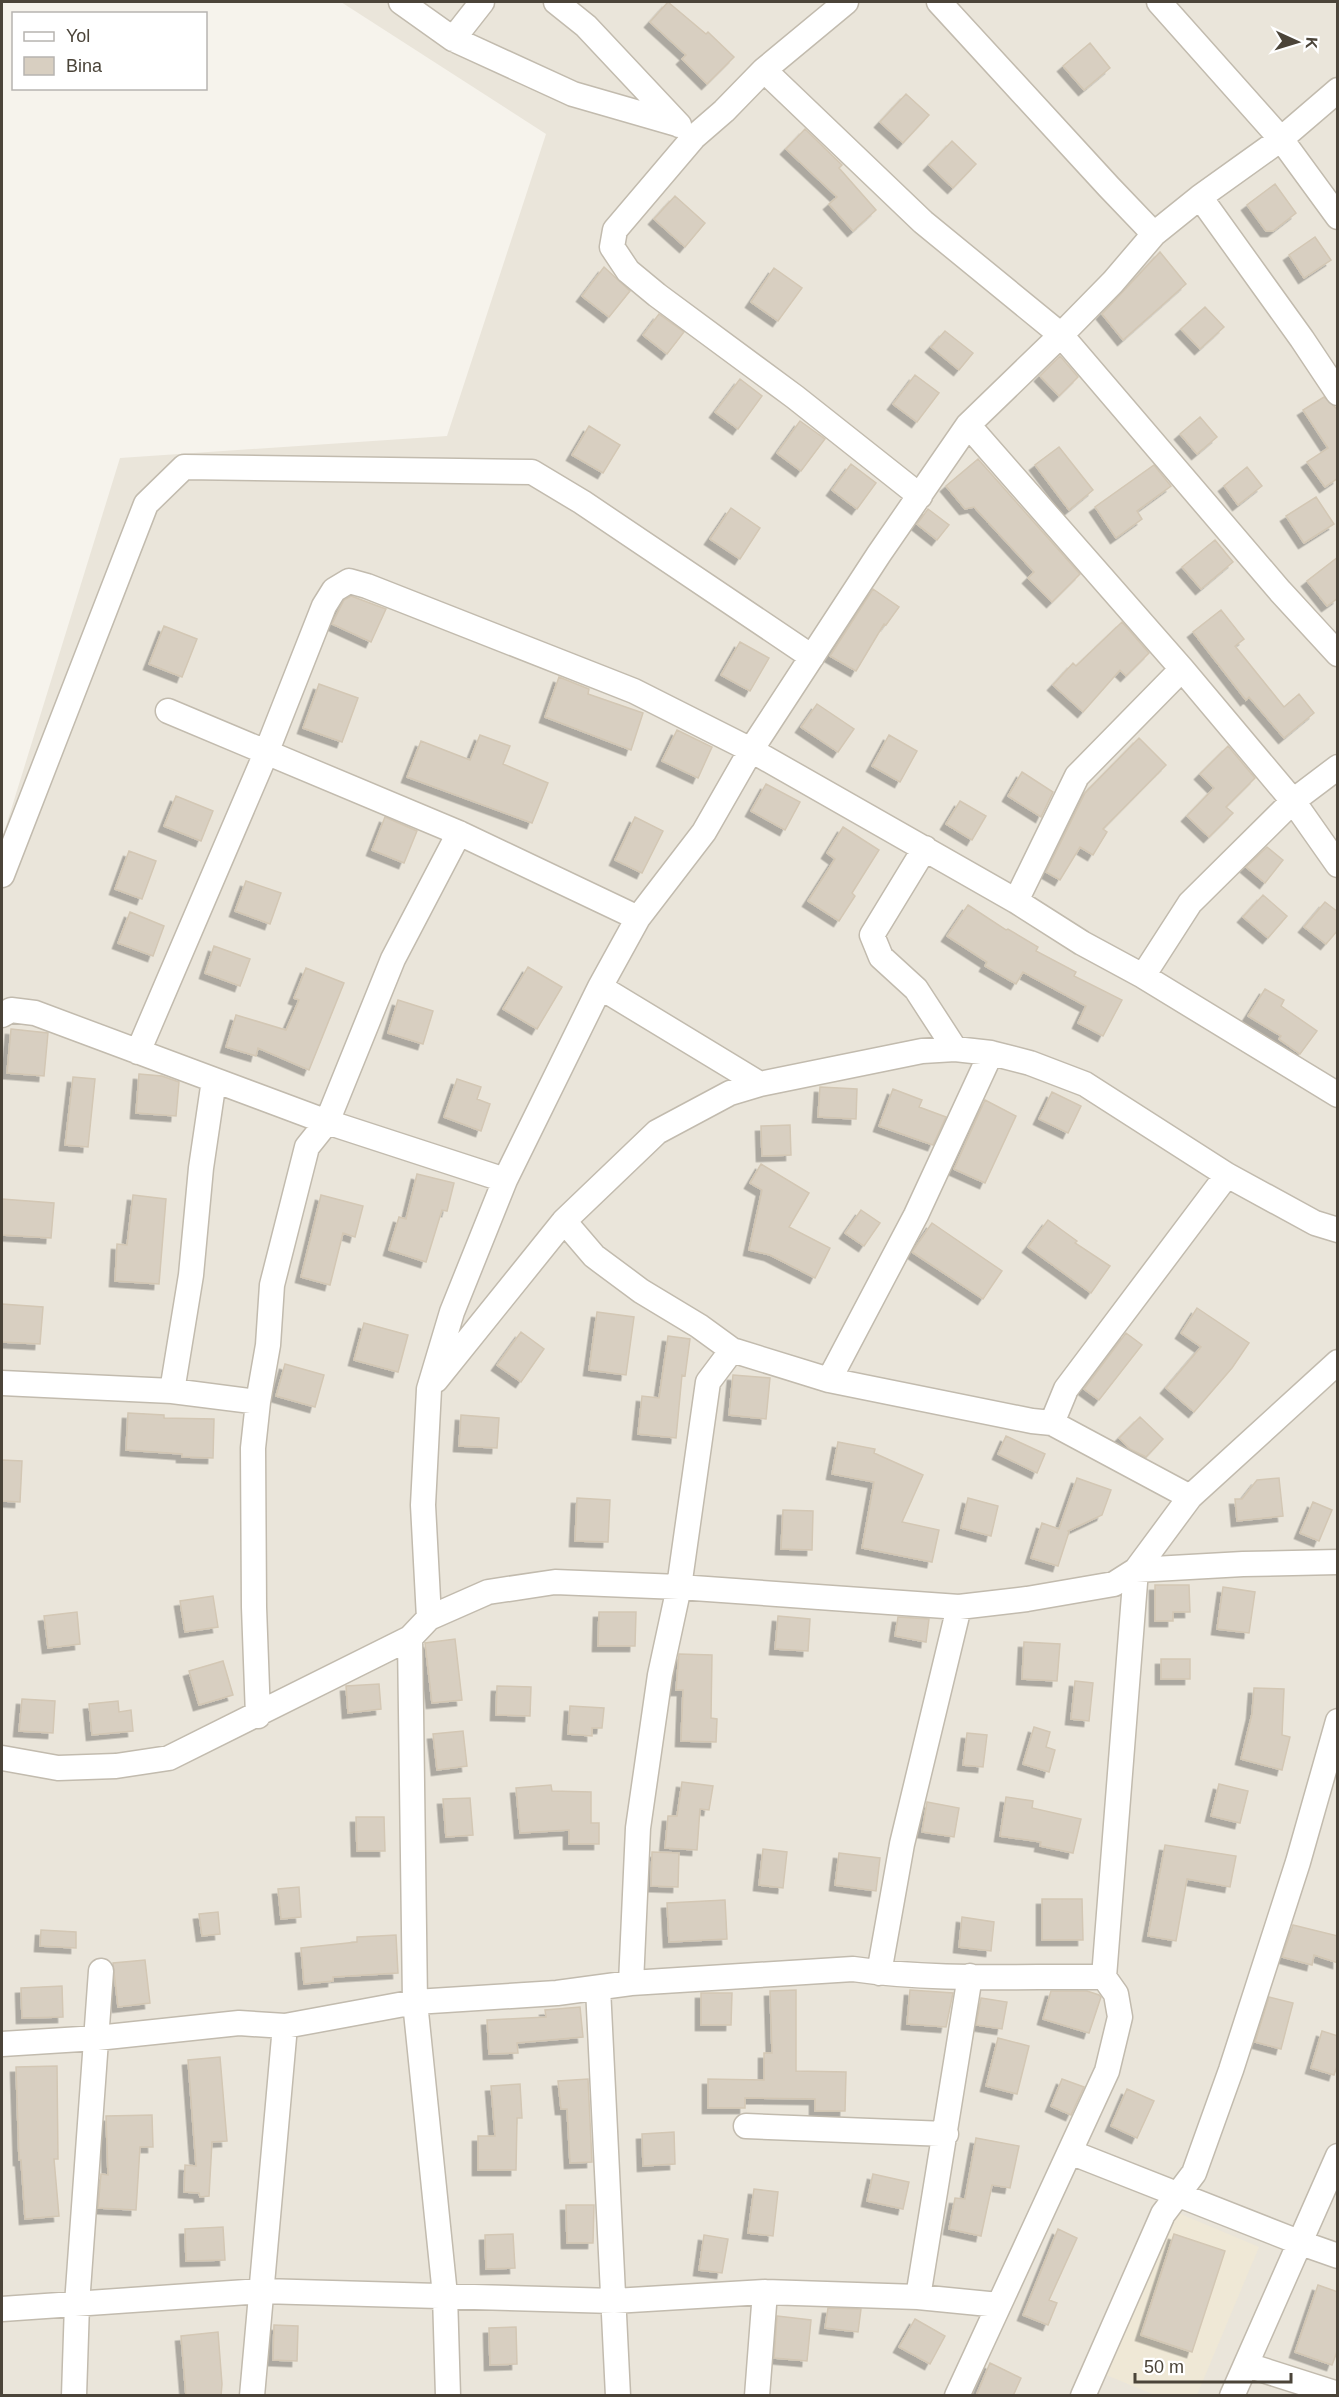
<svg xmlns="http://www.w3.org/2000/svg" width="1339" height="2397" font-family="Arial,sans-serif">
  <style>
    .residential { fill: #eae5da }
    .education { fill: #efe8d6 }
    .building { fill: #d8cfc1; stroke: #d3c7b4; stroke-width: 1.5; filter: url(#shadow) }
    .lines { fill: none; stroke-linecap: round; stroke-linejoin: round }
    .minor-casing { stroke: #c2bbae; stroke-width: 27 }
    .minor { stroke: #fff; stroke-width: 24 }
  </style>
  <defs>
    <filter id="shadow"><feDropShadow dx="-5.5" dy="5.5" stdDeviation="0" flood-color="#0004"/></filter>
  </defs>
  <rect width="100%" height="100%" fill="#f6f3ec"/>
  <path class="residential" d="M341,2H1337V2395L2,2396V839L120,458L447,436L546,134Z"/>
  <path class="education" d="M1157,2204L1259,2247L1197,2395H1155L1089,2368Z"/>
  <path class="building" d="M668,2L706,34L708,32L734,57L707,84L682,59L686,55L650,22Z
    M1090,43L1110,68L1084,90L1063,66Z
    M906,94L929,115L903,143L880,122Z
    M805,129L842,165L839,168L876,210L853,231L829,204L837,197L786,149Z
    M952,141L976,164L953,188L929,165Z
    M1275,184L1296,213L1273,231H1266L1247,205Z
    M675,196L705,223L685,247L654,219Z
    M1315,237L1331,260L1304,278L1289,255Z
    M1160,252L1186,284L1123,340L1102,314Z
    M604,267L630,291L609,317L582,296Z
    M774,268L802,288L778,321L751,302Z
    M1205,307L1224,327L1200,349L1181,329Z
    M659,314L684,332L667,354L643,335Z
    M945,331L973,353L959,370L931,347Z
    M1060,356L1078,377L1059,396L1040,376Z
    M915,375L939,393L917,422L893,404Z
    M740,379L762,396L738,429L715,412Z
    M1324,397L1338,410V478L1325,487L1307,462L1328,448L1303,410Z
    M1200,417L1217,437L1197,454L1180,434Z
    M800,421L825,439L801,471L777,453Z
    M589,426L620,445L603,473L572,455Z
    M1059,447L1093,490L1069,510L1035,465Z
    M978,459L1080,574L1052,602L1028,578L1034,572L974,507L965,509L946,486Z
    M851,464L876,483L857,509L832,490Z
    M1154,465L1171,486L1137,511L1142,519L1116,538L1095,507Z
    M1247,467L1262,486L1238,505L1224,486Z
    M1316,497L1334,524L1304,543L1286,516Z
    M731,508L760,528L740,559L710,539Z
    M928,509L949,525L937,540L917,524Z
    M1215,540L1233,562L1201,589L1182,567Z
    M1338,557V598L1327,606L1307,581Z
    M873,589L899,607L886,625L884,624L856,671L830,656Z
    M351,596L386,609L371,642L332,624L344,600Z
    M1221,610L1244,639L1235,646L1284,707L1299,694L1314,713L1284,738L1249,697L1246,700L1193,632Z
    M1122,622L1149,653L1126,676L1120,670L1083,712L1053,685L1073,663L1076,666Z
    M164,626L197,639L182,677L149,664Z
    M740,642L769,658L750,691L721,675Z
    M559,677L589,689L588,694L643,713L631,750L545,717Z
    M319,684L358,698L342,742L303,728Z
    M817,704L854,729L838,752L801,727Z
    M677,730L712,747L698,778L662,761Z
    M480,735L510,746L503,764L548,783L532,823L407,777L421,741L470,760Z
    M889,735L917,751L900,782L872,766Z
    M1139,738L1166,765L1103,829L1107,832L1093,855L1080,847L1060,880L1046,872L1085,793Z
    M1228,746L1255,778L1226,807L1233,813L1209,837L1187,816L1214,788L1200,774Z
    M1022,772L1053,792L1041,817L1008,796Z
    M766,784L800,802L785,830L751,811Z
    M176,796L213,811L201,841L164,826Z
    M960,801L986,816L972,840L946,824Z
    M385,817L417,831L404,863L372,850Z
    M635,817L663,831L642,873L615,860Z
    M843,827L879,850L852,893L855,896L839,921L808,901L835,859L827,853Z
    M1267,847L1283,860L1265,883L1246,867Z
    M129,851L156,861L142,899L115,889Z
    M246,881L281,893L270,924L235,911Z
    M1263,895L1287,916L1268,938L1243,917Z
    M1325,902L1338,912V930L1326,944L1304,927Z
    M968,905L1006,930L1008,929L1038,947L1036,951L1076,972L1074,976L1122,1000L1103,1036L1078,1023L1086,1006L1023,972L1016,984L985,966L987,962L947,936Z
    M130,912L164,926L153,956L118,943Z
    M214,946L250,959L240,986L205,973Z
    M528,967L562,987L537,1029L503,1009Z
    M306,968L344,983L309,1070L258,1048L256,1056L226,1047L236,1015L286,1030L299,1000L294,998Z
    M1265,989L1284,1000L1281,1006L1317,1031L1300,1054L1279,1039L1281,1036L1248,1016Z
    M398,1000L433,1011L423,1044L388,1033Z
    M11,1029L48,1033L44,1076L7,1073Z
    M139,1074L162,1076L179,1082L176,1116L136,1113Z
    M73,1077L95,1079L88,1147L65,1145Z
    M457,1079L481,1087L477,1099L490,1104L481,1131L444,1117Z
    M820,1087L857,1089L856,1119L818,1117Z
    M893,1089L922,1100L919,1107L946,1117L933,1145L879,1126Z
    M1052,1092L1081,1106L1068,1133L1039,1119Z
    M985,1100L1016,1116L985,1183L954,1169Z
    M790,1125L791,1155L762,1156L761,1126Z
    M761,1164L809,1193L789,1227L830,1248L815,1278L770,1255L749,1250L762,1190L750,1183Z
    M417,1174L454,1183L447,1211L442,1210L426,1262L389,1250L399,1217L406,1219Z
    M133,1195L166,1199L159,1284L115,1281L117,1244L127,1245Z
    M321,1195L363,1206L355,1237L343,1233L330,1285L301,1277Z
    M2,1199L54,1203L51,1238L2,1235Z
    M861,1210L880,1223L864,1246L845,1233Z
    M1048,1220L1077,1241L1075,1243L1110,1266L1091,1293L1028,1247Z
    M932,1223L1002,1271L983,1299L912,1252Z
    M2,1304L43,1307L40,1344L2,1342Z
    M1197,1308L1249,1343L1232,1368L1194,1412L1166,1388L1201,1347L1181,1333Z
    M597,1312L634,1317L626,1375L589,1370Z
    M364,1323L408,1335L398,1372L354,1360Z
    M521,1332L544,1349L521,1382L497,1365Z
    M1126,1333L1142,1345L1099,1400L1084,1389Z
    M668,1336L690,1339L685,1376L682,1375L676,1438L638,1434L642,1396L659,1398Z
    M285,1364L324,1375L315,1407L276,1396Z
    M733,1375L770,1378L766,1419L729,1415Z
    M128,1413L164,1415V1418L214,1419L213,1458L182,1457V1454L126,1450Z
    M461,1415L499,1418L497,1448L459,1446Z
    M1140,1417L1163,1439L1146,1457L1130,1449L1119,1438Z
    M1006,1436L1045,1454L1037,1473L998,1454Z
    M838,1442L875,1449L874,1453L923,1475L902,1522L939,1530L932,1562L862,1548L874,1482L832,1474Z
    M2,1460L22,1461L20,1502L2,1501Z
    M1077,1478L1111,1490L1102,1515L1068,1531L1069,1532L1058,1566L1031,1558L1042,1523L1059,1529Z
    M1279,1478L1283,1516L1237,1521L1235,1499H1242L1257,1480Z
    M577,1498L610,1500L608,1542L575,1541Z
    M968,1498L998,1506L991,1536L961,1528Z
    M1313,1502L1332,1510L1319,1541L1300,1533Z
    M783,1510L813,1511L812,1550L781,1549Z
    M1155,1585H1189L1190,1612H1173V1621H1155Z
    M1223,1587L1255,1592L1249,1633L1217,1629Z
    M213,1596L218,1627L185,1632L180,1601Z
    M77,1612L80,1644L48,1648L44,1616Z
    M599,1612H636L635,1646H598Z
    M778,1616L810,1619L808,1651L775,1649Z
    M898,1617L929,1619L926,1642L895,1636Z
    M455,1639L462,1700L432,1703L425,1643Z
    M1024,1642L1060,1644L1057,1681L1022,1679Z
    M679,1654L712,1655L711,1718L717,1719L716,1742L681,1741L683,1690H676Z
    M1161,1659H1190V1679H1161Z
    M223,1661L233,1695L199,1705L189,1671Z
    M1075,1681L1093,1683L1089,1721L1071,1719Z
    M379,1684L381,1709L348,1713L346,1686Z
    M497,1686L531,1687L530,1716L496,1715Z
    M1254,1688L1284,1689L1282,1735L1290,1737L1282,1770L1241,1759L1252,1714Z
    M22,1699L55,1701L53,1733L19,1731Z
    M118,1701L119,1712L131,1710L133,1731L92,1735L89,1704Z
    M570,1706L604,1708L602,1728H592V1736L568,1734Z
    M1034,1727L1050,1732L1046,1747L1055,1750L1049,1772L1023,1764Z
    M463,1731L467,1766L437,1770L433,1734Z
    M967,1733L987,1735L983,1767L963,1765Z
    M682,1782L713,1786L709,1810L700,1809L697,1850L665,1848L668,1816H677Z
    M1219,1784L1248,1791L1240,1823L1211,1816Z
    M551,1785L552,1791L591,1792V1823H599V1844H569V1830L520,1833L516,1788Z
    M1006,1797L1033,1801L1032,1808L1081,1819L1073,1853L1040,1846L1041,1842L1000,1836Z
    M470,1798L473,1835L446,1837L443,1799Z
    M927,1802L959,1808L954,1837L922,1832Z
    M356,1817H384L385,1851H357Z
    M1165,1845L1236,1856L1230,1887L1187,1879L1176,1941L1148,1936Z
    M763,1849L787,1852L783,1888L759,1885Z
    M652,1852L679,1853L678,1887L651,1886Z
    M839,1853L880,1858L876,1891L835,1885Z
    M299,1887L301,1917L281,1919L278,1889Z
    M1042,1899H1082L1083,1940H1042Z
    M725,1900L727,1939L669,1942L667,1903Z
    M218,1912L220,1934L202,1936L199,1914Z
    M962,1917L994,1922L991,1951L959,1947Z
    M1293,1925L1338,1936V1963L1314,1955L1312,1965L1282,1957Z
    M41,1930L76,1932V1948L40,1946Z
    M396,1935L398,1973L333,1977V1981L304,1984L301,1948L357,1942V1937Z
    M145,1960L150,2003L118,2007L113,1963Z
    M62,1986L63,2017L22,2018L21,1988Z
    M796,1990V2071L846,2072L845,2111H815V2099L745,2098V2108H708V2079L764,2080V2053H772L770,1991Z
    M910,1990L953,1993L946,2027L907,2024Z
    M1051,1991H1087L1099,1995L1101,1997L1089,2033L1043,2019Z
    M701,1993H732L731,2025H701Z
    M1269,1997L1293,2003L1281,2049L1255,2042Z
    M981,1998L1007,2002L1002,2029L976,2025Z
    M580,2007L583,2037L517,2043L518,2053L489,2054L487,2020L546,2017L545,2010Z
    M1322,2031L1338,2036V2063L1334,2075L1311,2068Z
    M998,2038L1029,2046L1017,2094L986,2086Z
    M220,2057L227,2141L212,2142L209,2196L200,2197L199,2193L184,2192L185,2165L196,2166L188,2060Z
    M57,2066L58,2159H54L59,2216L25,2219L21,2160H19L16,2067Z
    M588,2079L592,2162L570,2163L567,2109H561L558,2081Z
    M1062,2079L1084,2087L1071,2115L1051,2106Z
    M520,2084L522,2118H517L516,2170H478V2136H495L491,2086Z
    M1127,2089L1154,2101L1137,2138L1111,2126Z
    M152,2115L153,2147H140L136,2210L98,2208L101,2174L108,2175L106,2116Z
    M674,2132L675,2164L643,2166L642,2134Z
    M976,2138L1019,2146L1010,2188L992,2185L981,2236L949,2229L955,2198L965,2199Z
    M873,2174L909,2182L903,2209L867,2201Z
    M754,2189L778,2192L773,2236L748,2233Z
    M566,2205H594L593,2243H567Z
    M223,2227L225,2260L186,2261L185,2229Z
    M1058,2229L1077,2238L1049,2300L1057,2303L1048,2325L1023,2315Z
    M513,2234L515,2268L486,2269L485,2235Z
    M1174,2234L1225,2251L1192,2352L1141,2335Z
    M704,2235L728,2239L722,2273L699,2270Z
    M1318,2285L1338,2292V2349L1332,2365L1295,2352Z
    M828,2308L861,2309L858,2332L825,2328Z
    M777,2316L811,2320L807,2361L774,2358Z
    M915,2319L945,2336L930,2364L899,2347Z
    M274,2325L298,2326L297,2361L273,2360Z
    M516,2327L517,2364L490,2365L489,2328Z
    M218,2332L222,2384L221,2396H186L181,2336Z
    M990,2363L1021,2378L1013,2396H976Z"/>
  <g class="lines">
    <g class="minor-casing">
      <path id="minor" d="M401,2L453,39L573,94L677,124
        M556,2L586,26L679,125
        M846,2L764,70L724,111L694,137L615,230L612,247L628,271L657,295L795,397L920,496
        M939,2L1109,187L1154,234
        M1159,2L1281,139L1338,217
        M453,39L482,2
        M764,70L923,222L1061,335L1280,591L1338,654
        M1200,197L1302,339L1338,393
        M968,425L1182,669L1293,801L1338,865
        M168,711L459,833L638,918
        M925,848L872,935L881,957L916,989L955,1049
        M2,875L146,504L184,467L532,472L582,502L812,657
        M1016,901L1077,776L1182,669
        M1143,976L1190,903L1293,801L1338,767
        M600,987L760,1084
        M2,1015L11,1010L35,1013L327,1122L505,1180
        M138,1052L266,753L324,606L334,590L349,581L367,586L634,691L751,750L1016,901L1082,943L1143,976L1338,1095
        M732,1350L829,1380L1032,1421L1052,1423L1190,1497
        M436,1380L564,1221
        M829,1380L916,1215L991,1053
        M2,1383L172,1391L191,1275L201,1168L214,1080
        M172,1391L258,1402
        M1052,1423L1066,1389L1227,1175
        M429,1618L423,1505L429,1389L452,1312L505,1180L600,987L638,918L704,832L751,750L879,554L968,425L1061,335L1113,282L1154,234L1200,197L1281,139L1338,90
        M410,1638L415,2002L445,2295L448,2396
        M258,1716L254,1607L253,1448L258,1402L268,1345L272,1285L307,1147L327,1122L393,959L459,833
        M2,1758L58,1768L116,1766L169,1758L410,1638L429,1618L488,1592L555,1582L679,1587L959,1607L1027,1599L1114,1584L1136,1570L1190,1497L1338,1362
        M879,1973L902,1844L959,1607
        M631,1983L638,1828L660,1675L679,1587L708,1382L732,1350L699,1326L641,1291L594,1256L564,1221L657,1132L730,1093L760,1084L922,1051L955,1049L991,1053L1030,1063L1085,1084L1227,1175L1315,1223L1338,1230
        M598,1988L618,2396
        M2,2044L97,2038L239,2023L285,2026L415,2002L557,1993L631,1983L853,1969C936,1981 1021,1976 1104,1977
        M746,2126L946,2134
        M1070,2152L1301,2243L1338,2256
        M918,2297L970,1976
        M2,2309L261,2291L614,2301L765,2292L918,2297L999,2305
        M1247,2365L1338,2394
        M74,2396L77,2304L101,1971
        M252,2396L285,2026
        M757,2396L765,2292
        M957,2396L1107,2071L1120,2017L1116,1994L1104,1977L1136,1570L1243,1564L1338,1562
        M1083,2396L1163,2214L1194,2173L1231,2070L1298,1862L1338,1721
        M1232,2396L1338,2156"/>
    </g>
    <use href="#minor" class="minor"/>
  </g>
  <rect width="1339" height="2397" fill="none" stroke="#4b4439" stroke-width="6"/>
  <rect x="12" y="12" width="195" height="78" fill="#ffffff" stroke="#b7b4b0" stroke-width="1.5"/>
  <rect x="24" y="32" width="30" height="9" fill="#ffffff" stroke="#b7b4b0" stroke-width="1.5"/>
  <text x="66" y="42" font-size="18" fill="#4b4439">Yol</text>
  <rect x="24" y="57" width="30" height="18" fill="#d8cfc1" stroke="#b7b4b0" stroke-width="1.5"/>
  <text x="66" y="72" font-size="18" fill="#4b4439">Bina</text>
  <g transform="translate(1297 42) rotate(94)" stroke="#ffffff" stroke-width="4.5" paint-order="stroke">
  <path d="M0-4.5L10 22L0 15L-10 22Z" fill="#4b4439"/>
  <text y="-9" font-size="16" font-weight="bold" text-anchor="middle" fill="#4b4439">K</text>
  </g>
  <path d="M1135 2373v9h156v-9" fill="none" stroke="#4b4439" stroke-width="3"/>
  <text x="1144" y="2373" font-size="18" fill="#4b4439" stroke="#ffffff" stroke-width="4.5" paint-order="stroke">50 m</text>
</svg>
